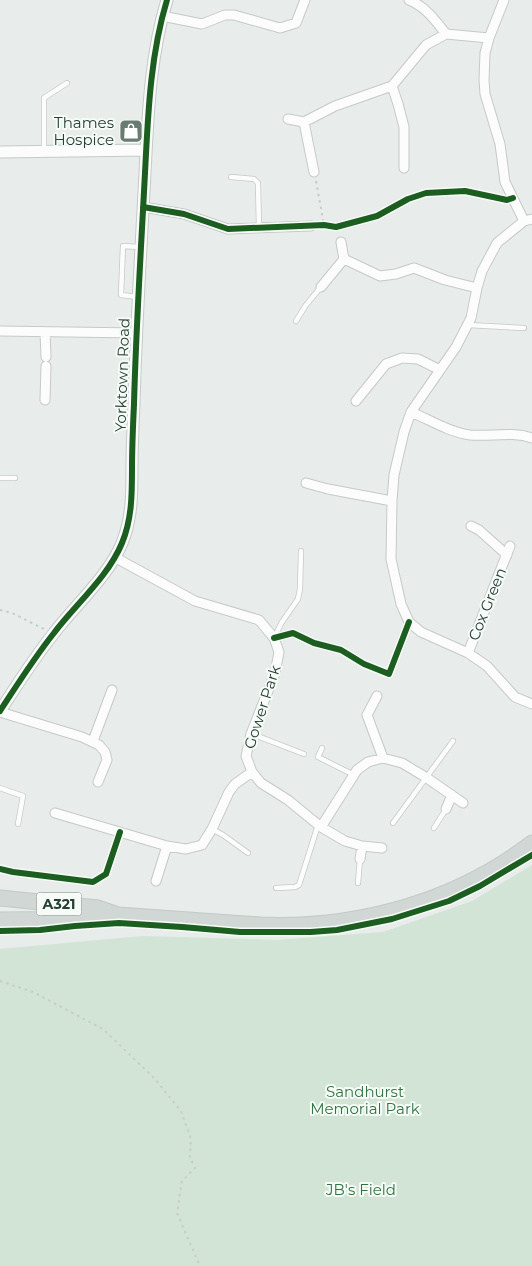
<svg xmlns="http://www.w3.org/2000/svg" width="532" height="1266" font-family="Montserrat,sans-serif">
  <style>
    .green { fill: #d2e4d5 }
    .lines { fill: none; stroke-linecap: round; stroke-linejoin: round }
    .service-casing { stroke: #c5c9c7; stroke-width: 6 }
    .minor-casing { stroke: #c5c9c7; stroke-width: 11 }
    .tertiary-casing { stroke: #c5c9c7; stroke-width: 13 }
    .primary-casing { stroke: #c3cac7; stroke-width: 17 }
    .path { stroke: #c6cec9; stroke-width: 2; stroke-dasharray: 2.5 4; stroke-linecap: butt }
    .service { stroke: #fcfcfc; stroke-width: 4.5 }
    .minor { stroke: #fcfcfc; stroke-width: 9 }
    .tertiary { stroke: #fcfcfc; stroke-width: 11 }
    .primary { stroke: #d0d7d4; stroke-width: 15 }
    .cycleway-casing { stroke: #f7fbf8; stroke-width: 9 }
    .cycleway { stroke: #1b5e20; stroke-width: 6 }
    .labels { text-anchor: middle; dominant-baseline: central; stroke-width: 4; stroke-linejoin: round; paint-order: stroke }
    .shield { fill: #f7fbf8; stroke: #64786f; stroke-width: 1 }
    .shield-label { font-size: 14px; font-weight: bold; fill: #254034 }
    .poi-label { font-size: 15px; fill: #254034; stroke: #f7fbf8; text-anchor: end }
    .street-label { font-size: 15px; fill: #254034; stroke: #f7fbf8 }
    .park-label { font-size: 15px; fill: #31763f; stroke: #f7fbf8 }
  </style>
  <rect width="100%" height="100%" fill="#e8ecea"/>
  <path class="green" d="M532,865V1266H0V949L143,936L277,940L383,932L472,901Z"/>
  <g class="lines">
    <g class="service-casing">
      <path id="service" d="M44,150V98L67,83
        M231,177L254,179L258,183L259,228
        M138,297L121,295L123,246L139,247
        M296,321L306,305L321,287
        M468,325L524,328
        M0,478H15
        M274,638L282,622L298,599L300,589L301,551
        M252,734L304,754
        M322,748L318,757L354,775
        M0,788L23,796L18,824
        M393,823L453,741
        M434,828L446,809
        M212,829L223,835L248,853
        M358,883L360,859
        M276,888L295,887L299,885L318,825"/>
    </g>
    <g class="minor-casing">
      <path id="minor" d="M409,0C425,6 436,21 446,34
        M504,0L489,38L485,53L484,80L485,94L500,144L505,182L524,221
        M162,16L202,24L225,15H234L280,28L296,23L305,0
        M392,86L398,104L404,127V168
        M288,119L304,122L335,106L392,86L426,45L446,34L489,38
        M304,122L314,172
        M143,207L184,214L228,229L311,226
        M532,219L524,221L497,243L482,271L477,288L471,318L456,347L411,412L404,432L394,475L392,501L391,559L401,604L409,622L421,632L468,653L487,666L515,697L532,704
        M341,242L344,259L380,276L396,274L414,268L445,280L477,288
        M321,287L344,259
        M0,331L137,333
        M45,332L46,357
        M45,400L46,366
        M356,401L386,364L402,358L418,359L440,370
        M411,412C430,420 449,432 470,435C490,437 512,431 532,438
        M306,483L328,489L392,501
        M471,526L479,530L507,555
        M116,558L195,601L259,620L274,638L279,652L275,673L251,734L246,756L252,772L261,783L288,800L321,827L345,841L362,846L382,848
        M468,653L510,546
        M377,696L367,715L383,758
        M0,712L82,737L99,745L105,752L107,760L98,782
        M93,741L112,690
        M446,809L452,795
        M55,813L167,846L186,849L202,845L212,829L229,792L235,784L252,772
        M321,827L357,770L368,762L383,758L402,763L427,778L463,803
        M360,859L362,846
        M156,881L167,846"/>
    </g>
    <g class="tertiary-casing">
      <path id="tertiary" d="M0,152L146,150
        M0,711C17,685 34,658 54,633C76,604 108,577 122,543C132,519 132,494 132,468C132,447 133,425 134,404C136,327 141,250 145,173C148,115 150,56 167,0"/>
    </g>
    <g class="primary-casing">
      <path id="primary" d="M0,898L98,908L118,915L261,925C357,929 455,902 532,843
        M0,920L102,919L118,915"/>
    </g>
    <path class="path" d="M316,181L324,225
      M336,227L338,233
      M0,610L12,613L44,629
      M0,981L33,992L103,1029L154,1078L181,1111L191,1139L190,1157L195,1168L182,1181L177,1213L200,1266"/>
    <use href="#service" class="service"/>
    <use href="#minor" class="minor"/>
    <use href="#tertiary" class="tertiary"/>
    <use href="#primary" class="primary"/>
    <g class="cycleway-casing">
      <path id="cycleway" d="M143,207L184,214L228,229L324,225L336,227L377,216L408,199L426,193L465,191L507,200L513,198
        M274,638L293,633L314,643L341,650L364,664L389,674L409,622
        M0,711C17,685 34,658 54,633C76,604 108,577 122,543C132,519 132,494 132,468C132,447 133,425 134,404C136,327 141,250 145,173C148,115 150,56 167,0
        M0,869L13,872L93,882L106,874L120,832
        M0,931L40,930L75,926L119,923L182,927L240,932H311L337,930L392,919L449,901L480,886L532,855"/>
    </g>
    <use href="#cycleway" class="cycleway"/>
  </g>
  <defs>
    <g id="shop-square" transform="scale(1.25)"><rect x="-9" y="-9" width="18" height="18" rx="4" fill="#697c74" stroke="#f7fbf8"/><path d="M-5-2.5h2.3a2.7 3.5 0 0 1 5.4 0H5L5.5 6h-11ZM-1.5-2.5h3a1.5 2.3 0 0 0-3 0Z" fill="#fff"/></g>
  </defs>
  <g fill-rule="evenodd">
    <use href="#shop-square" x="131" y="131"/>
  </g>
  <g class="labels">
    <rect class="shield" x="36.5" y="892.5" width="45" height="23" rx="4"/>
    <g class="shield-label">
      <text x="59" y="904">A321</text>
    </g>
    <g class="poi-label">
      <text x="114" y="122">Thames<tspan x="114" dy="17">Hospice</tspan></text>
    </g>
    <g class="street-label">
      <text transform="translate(122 375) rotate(-88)">Yorktown Road</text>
      <text transform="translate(487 604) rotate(-68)">Cox Green</text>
      <text transform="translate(262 707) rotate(-72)">Gower Park</text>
    </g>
    <g class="park-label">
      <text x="365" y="1091">Sandhurst<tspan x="365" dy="17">Memorial Park</tspan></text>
      <text x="361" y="1189">JB's Field</text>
    </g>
  </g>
</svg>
